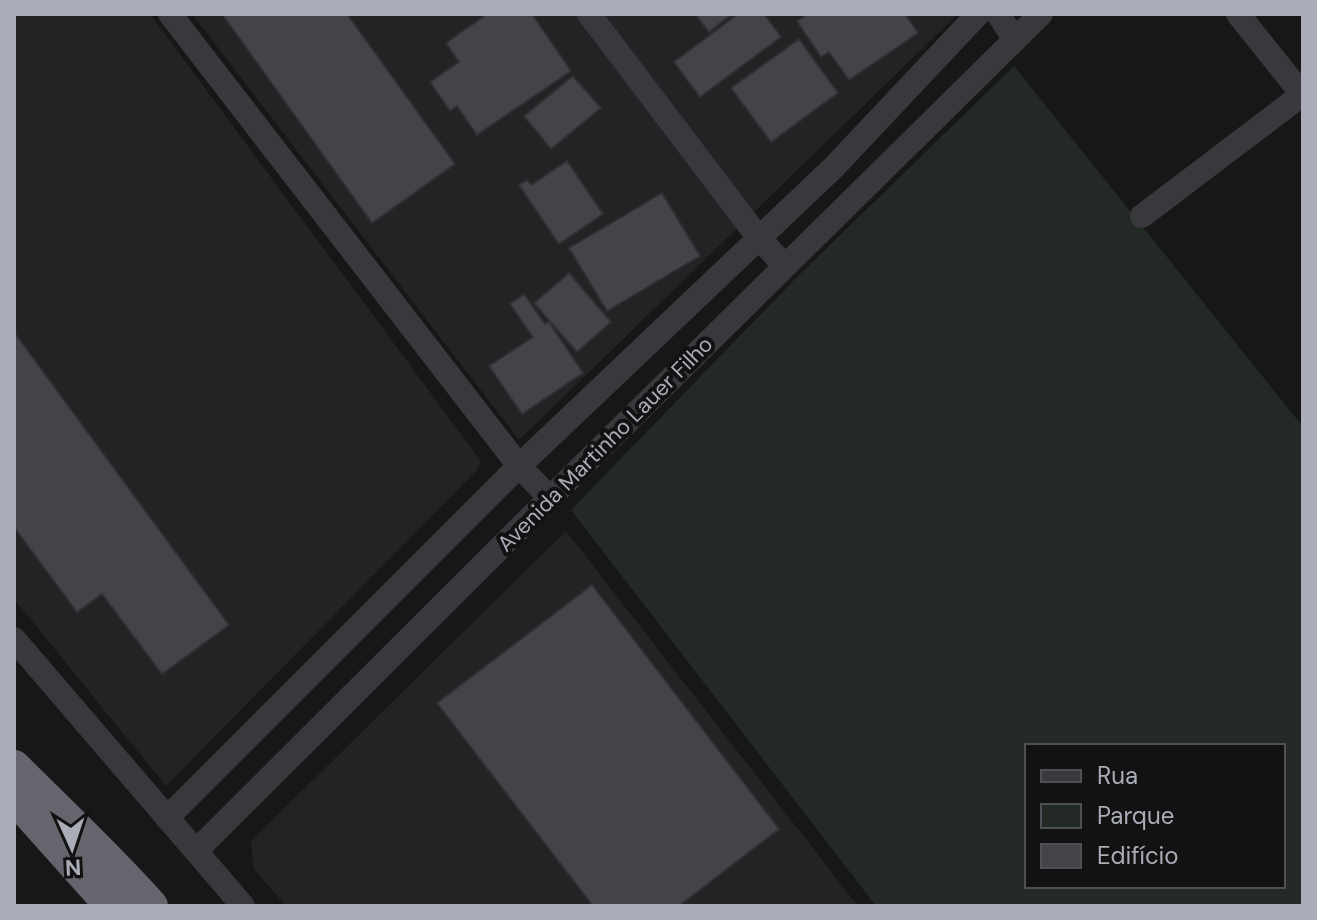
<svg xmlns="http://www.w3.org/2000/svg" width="1317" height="920" font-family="'DM Sans',sans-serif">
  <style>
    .built { fill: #232325 }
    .green { fill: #232a25; fill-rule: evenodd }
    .building { fill: #444448; stroke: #313134; stroke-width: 2 }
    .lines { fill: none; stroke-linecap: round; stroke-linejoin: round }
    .minor { stroke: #38383d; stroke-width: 24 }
    .highway { stroke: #65666d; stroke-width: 34 }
    .labels { text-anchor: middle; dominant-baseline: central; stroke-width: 8; stroke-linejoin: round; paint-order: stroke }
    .street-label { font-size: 22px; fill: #aaadb7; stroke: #121213 }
  </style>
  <rect width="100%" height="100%" fill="#171718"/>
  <path class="built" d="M14,14H150L481,461L477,470L166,786L14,599Z
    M192,14H958L519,440Z
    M566,531L858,906H286L254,869L251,841Z"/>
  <path class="green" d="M1014,66L1303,427V906H876L571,510L796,278ZM1027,746H1283V886H1027Z"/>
  <path class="building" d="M222,14H347L455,164L372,223Z
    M487,14H532L571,71L477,135L457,106L450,111L430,82L459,62L446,43Z
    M695,14H732L709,32Z
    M738,14H764L781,37L700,97L674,62Z
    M808,14H905L918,33L849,80L829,52L821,57L797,21Z
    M799,39L838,93L771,142L731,88Z
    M573,76L601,108L551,149L524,116Z
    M567,161L603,214L559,244L519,185L527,180L531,185Z
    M662,193L700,256L607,311L569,248Z
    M569,273L611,322L577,352L534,303Z
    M524,294L545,324L549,322L583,373L522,414L489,366L533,337L510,304Z
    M14,332L229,625L162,674L102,594L77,612L14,527Z
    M592,585L779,829L679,906H593L437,703Z"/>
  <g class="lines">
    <path class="minor" d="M170,14L519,466L550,498
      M589,14L758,237L785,266
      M998,14L1015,40
      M1238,14L1302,94
      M1142,216L1303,94
      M14,639L243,906
      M167,818L519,466L834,167L978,14
      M196,851L550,498L1041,14"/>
    <path class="highway" d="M14,767C60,813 108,858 151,906
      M19,802L112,906"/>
  </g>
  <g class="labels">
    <g class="street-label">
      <text transform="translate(605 444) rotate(-45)">Avenida Martinho Lauer Filho</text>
    </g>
  </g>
  <rect width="1317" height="920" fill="none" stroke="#aaadb7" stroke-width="32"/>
  <rect x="1025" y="744" width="260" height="144" fill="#121213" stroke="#4f5055" stroke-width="2"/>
  <rect x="1041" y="770" width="40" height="12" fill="#38383d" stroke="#4f5055" stroke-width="2"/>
  <text x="1097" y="784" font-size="24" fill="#aaadb7">Rua</text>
  <rect x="1041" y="804" width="40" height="24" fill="#232a25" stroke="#4f5055" stroke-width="2"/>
  <text x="1097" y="824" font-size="24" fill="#aaadb7">Parque</text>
  <rect x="1041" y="844" width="40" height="24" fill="#444448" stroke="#4f5055" stroke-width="2"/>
  <text x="1097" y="864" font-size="24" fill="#aaadb7">Edifício</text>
  <g transform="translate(72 848) rotate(177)" stroke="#121213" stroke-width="6" paint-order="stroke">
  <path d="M0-6L14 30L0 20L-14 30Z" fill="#aaadb7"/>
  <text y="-12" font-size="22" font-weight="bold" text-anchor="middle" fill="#aaadb7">N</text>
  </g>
</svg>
